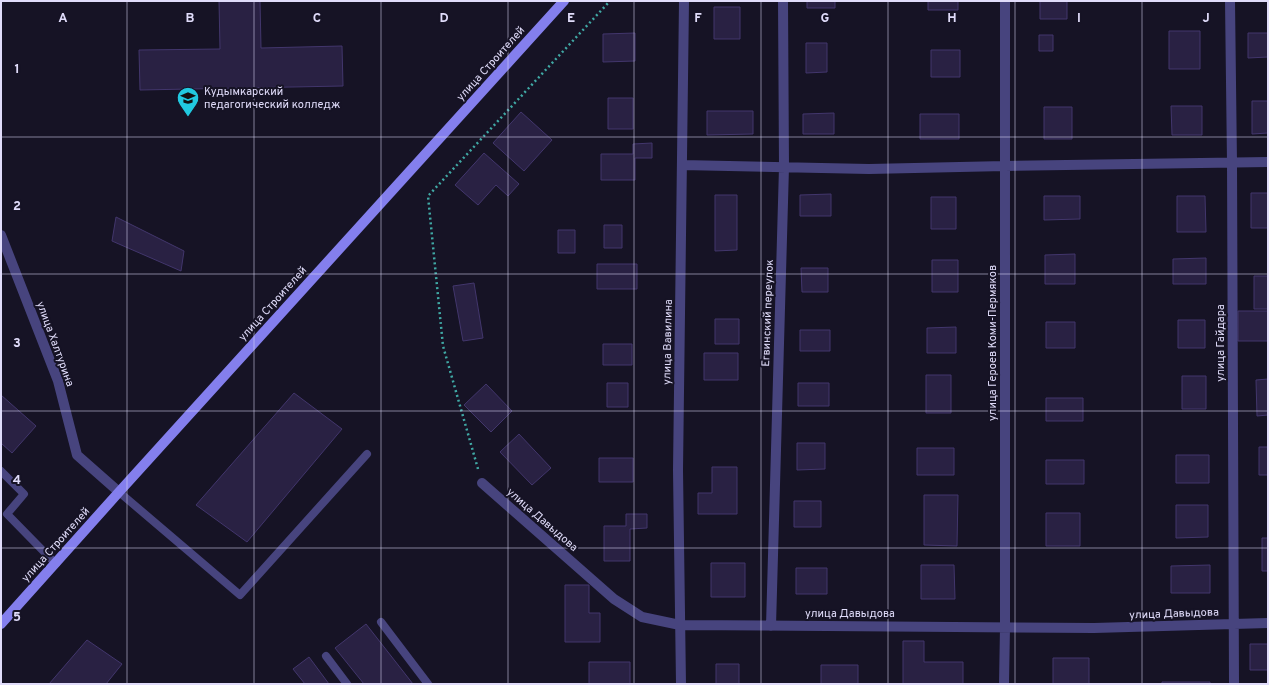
<svg xmlns="http://www.w3.org/2000/svg" width="1269" height="685" font-family="Overpass,sans-serif">
  <style>
    .building { fill: #292143; stroke: #42366c }
    .lines { fill: none; stroke-linecap: round; stroke-linejoin: round }
    .path { stroke: #40a9a5; stroke-width: 2.5; stroke-dasharray: 2 3; stroke-linecap: butt }
    .service { stroke: #47447e; stroke-width: 8 }
    .minor { stroke: #47447e; stroke-width: 10 }
    .secondary { stroke: #847fed; stroke-width: 10 }
    .grid { fill: none; stroke: #e0dcfa; stroke-width: 1; stroke-opacity: 0.55 }
    .labels { text-anchor: middle; dominant-baseline: central; stroke-width: 4; stroke-linejoin: round; paint-order: stroke }
    .street-label { font-size: 11px; fill: #e0dcfa; stroke: #161325 }
    .poi-label { font-size: 11px; fill: #e0dcfa; stroke: #161325; text-anchor: start }
    .grid-label { font-size: 13px; text-anchor: middle; font-weight: bold; fill: #e0dcfa; stroke: #161325; stroke-width: 4; stroke-linejoin: round; paint-order: stroke }
  </style>
  <rect width="100%" height="100%" fill="#161325"/>
  <path class="building" d="M219,1H260L261,48L342,46L343,86L140,90L139,50L220,49Z
    M807,1H835V8H807Z
    M928,1H958V10H928Z
    M1040,1H1067V19H1040Z
    M714,7H740V39H714Z
    M1169,31H1200V69H1169Z
    M635,33V61L603,62V34Z
    M1248,33H1268V57L1248,58Z
    M1039,35H1053V51H1039Z
    M806,43H827V72L806,73Z
    M931,50H960V77H931Z
    M608,98H633V129H608Z
    M1252,101H1268V133L1252,134Z
    M1171,106H1202V135H1172Z
    M1044,107H1072V139H1044Z
    M707,111H753V134L707,135Z
    M521,112L552,140L524,171L493,143Z
    M834,113V134H803V114Z
    M920,114H959V139H920Z
    M652,143V158H635V180H601V154H633V144Z
    M484,153L519,184L508,196L496,185L478,205L455,185Z
    M1251,193H1268V228H1251Z
    M831,194V216H800V195Z
    M715,195H737V250L715,251Z
    M1044,196H1080V219L1044,220Z
    M1177,196H1205L1206,232H1177Z
    M931,197H956V229H931Z
    M116,217L184,251L181,271L112,241Z
    M604,225H622V248H604Z
    M558,230H575V253H558Z
    M1075,254V284H1045V255Z
    M1206,258V284H1173V259Z
    M932,260H958V292H932Z
    M597,264H637V289H597Z
    M801,268H828V292H802Z
    M1254,276H1268V309H1254Z
    M474,283L483,338L463,341L453,286Z
    M1238,311H1268V341H1238Z
    M715,319H739V344H715Z
    M1178,320H1205V348H1178Z
    M1046,322H1075V348H1046Z
    M956,327V353H927V328Z
    M800,330H830V351H800Z
    M603,344H632V365H603Z
    M704,353H738V380H704Z
    M926,375H951V413H926Z
    M1182,376H1206V409H1182Z
    M1268,379V415L1257,416L1256,380Z
    M607,383H628V407H607Z
    M798,383H829V406H798Z
    M486,384L512,411L491,432L464,405Z
    M294,393L342,429L247,542L196,505Z
    M1,395L36,426L12,453L1,443Z
    M1046,398H1083V421H1046Z
    M519,434L551,468L532,485L500,452Z
    M797,443H825V469L797,470Z
    M1259,447H1268V475H1259Z
    M917,448H954V475H917Z
    M1176,455H1209V483H1176Z
    M599,458H633V482H599Z
    M1046,460H1084V484H1046Z
    M712,467H737V514H698V493H712Z
    M924,495H958L957,546L924,545Z
    M794,501H821V527H794Z
    M1176,505H1208V537L1176,538Z
    M1046,513H1080V546H1046Z
    M626,514H647V528L630,529V561H604V526H626Z
    M1262,538H1268V571H1262Z
    M711,563H745V597H711Z
    M921,565H954L955,599H921Z
    M1210,565V593H1171V566Z
    M796,568H827V594H796Z
    M565,585H589V613H600V642H565Z
    M366,624L413,684H364L335,648Z
    M87,640L122,664L106,684H49Z
    M903,641H924V662H963V684H903Z
    M1250,644H1268V670H1250Z
    M309,657L329,684H305L293,669Z
    M1053,658H1089V684H1053Z
    M589,662H630V684H589Z
    M716,664H739V684H716Z
    M821,665H858V684H821Z
    M1162,682H1210V684H1162Z"/>
  <g class="lines">
    <path class="path" d="M478,469L443,346L428,196L610,1"/>
    <path class="service" d="M1,471L24,494L7,514L56,564
      M119,492L240,595L367,454
      M381,622L428,684
      M326,656L347,684"/>
    <path class="minor" d="M1230,1L1232,163L1234,684
      M682,165L869,169L1005,166L1268,162
      M1,235L58,381L77,455L119,492
      M482,483L614,599L642,617L680,625L1094,628L1268,623
      M771,626L784,167L783,1
      M681,684L678,470L684,1
      M1004,684L1005,627V1"/>
    <path class="secondary" d="M1,624L119,492L564,1"/>
  </g>
  <path class="grid" d="M127,1V684M254,1V684M381,1V684M508,1V684M634,1V684M761,1V684M888,1V684M1015,1V684M1142,1V684M1,137H1268M1,274H1268M1,411H1268M1,548H1268"/>
  <defs>
    <g id="university-pin" transform="scale(1.15)"><path d="M0 17L-7.5 6A9.5 9.5 0 1 1 7.5 6Z" fill="#21c9e0" stroke="#161325"/><path d="M0-5L7-2L0 1L-7-2ZM-4 1L0 2.5L4 1V4Q0 6-4 4Z" fill="#111"/></g>
  </defs>
  <g fill-rule="evenodd">
    <use href="#university-pin" x="188" y="98"/>
  </g>
  <g class="labels">
    <g class="street-label">
      <text transform="translate(491 64) rotate(-48)">улица Строителей</text>
      <text transform="translate(273 304) rotate(-48)">улица Строителей</text>
      <text transform="translate(768 313) rotate(-88)">Егвинский переулок</text>
      <text transform="translate(668 342) rotate(-89)">улица Вавилина</text>
      <text transform="translate(993 343) rotate(-90)">улица Героев Коми-Пермяков</text>
      <text transform="translate(1221 343) rotate(-90)">улица Гайдара</text>
      <text transform="translate(55 344) rotate(70)">улица Халтурина</text>
      <text transform="translate(542 520) rotate(41)">улица Давыдова</text>
      <text transform="translate(56 545) rotate(-48)">улица Строителей</text>
      <text x="850" y="614">улица Давыдова</text>
      <text transform="translate(1174 614) rotate(-2)">улица Давыдова</text>
    </g>
    <g class="poi-label">
      <text x="204" y="92">Кудымкарский<tspan x="204" dy="13">педагогический колледж</tspan></text>
    </g>
  </g>
  <g class="grid-label">
    <text x="63" y="22">A</text>
    <text x="190" y="22">B</text>
    <text x="317" y="22">C</text>
    <text x="444" y="22">D</text>
    <text x="571" y="22">E</text>
    <text x="698" y="22">F</text>
    <text x="825" y="22">G</text>
    <text x="952" y="22">H</text>
    <text x="1079" y="22">I</text>
    <text x="1206" y="22">J</text>
    <text x="17" y="73">1</text>
    <text x="17" y="210">2</text>
    <text x="17" y="347">3</text>
    <text x="17" y="484">4</text>
    <text x="17" y="621">5</text>
  </g>
  <rect width="1269" height="685" fill="none" stroke="#e0dcfa" stroke-width="4"/>
</svg>
